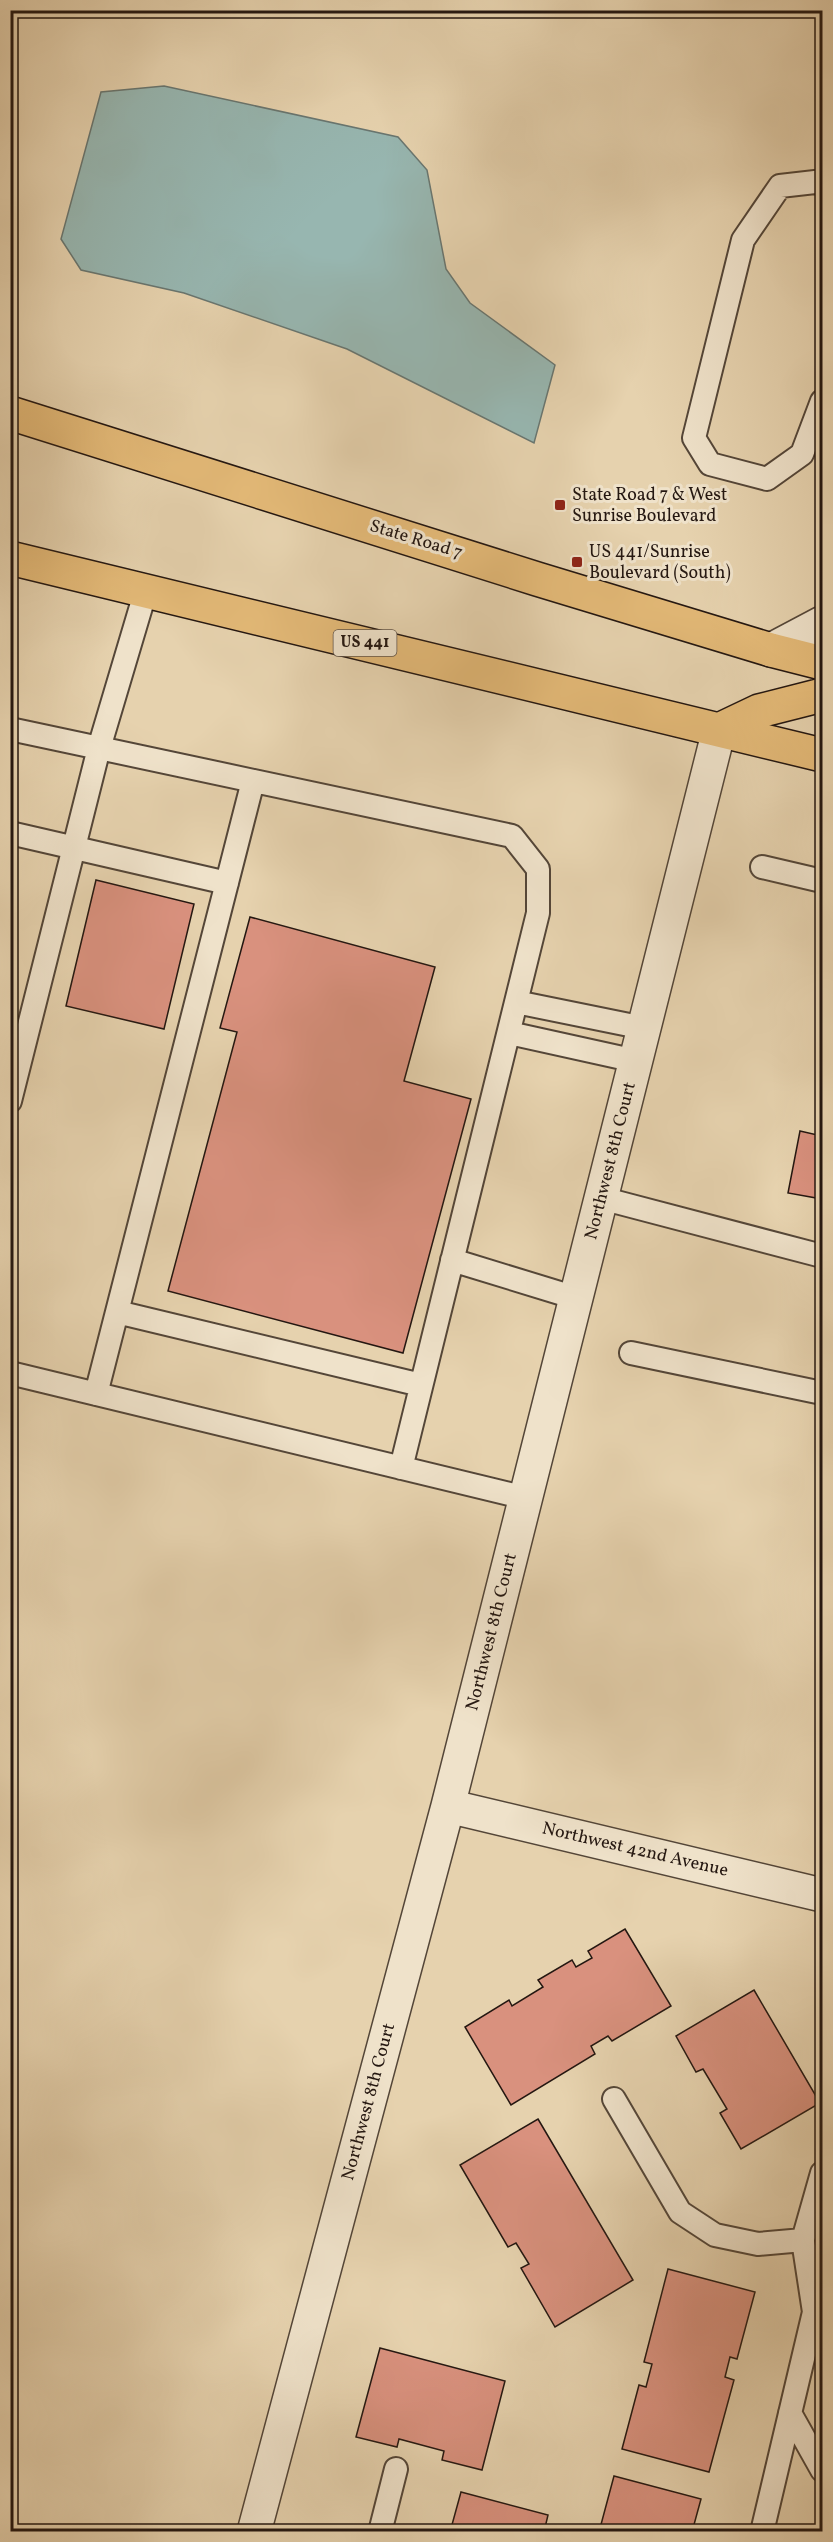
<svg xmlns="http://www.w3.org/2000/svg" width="833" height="2542" font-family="Vollkorn,serif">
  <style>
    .water { fill: #97b6b0; stroke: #697670; stroke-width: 1.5 }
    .building { fill: #d9917e; stroke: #241711; stroke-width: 1.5 }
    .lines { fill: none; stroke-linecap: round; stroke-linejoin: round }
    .lane-casing { stroke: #544638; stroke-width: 26 }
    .street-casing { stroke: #544638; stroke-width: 36 }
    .primary-casing { stroke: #241711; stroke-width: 36 }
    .lane { stroke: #efe2ca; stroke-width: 22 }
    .street { stroke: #efe2ca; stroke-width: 33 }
    .primary { stroke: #e3b977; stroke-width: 33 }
    .poi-dot { fill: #8f2418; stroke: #efe2ca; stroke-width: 2 }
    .labels { text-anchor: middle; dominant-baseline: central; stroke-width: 6; stroke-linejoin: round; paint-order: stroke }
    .shield { fill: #efe2ca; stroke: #615448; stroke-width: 1.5 }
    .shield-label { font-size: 16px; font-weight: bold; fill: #241711 }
    .poi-label { font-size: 18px; fill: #241711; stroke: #efe2ca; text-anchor: start }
    .street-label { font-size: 18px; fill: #241711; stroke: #efe2ca }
  </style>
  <rect width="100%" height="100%" fill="#e6d2ae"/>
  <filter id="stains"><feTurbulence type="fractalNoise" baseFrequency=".00333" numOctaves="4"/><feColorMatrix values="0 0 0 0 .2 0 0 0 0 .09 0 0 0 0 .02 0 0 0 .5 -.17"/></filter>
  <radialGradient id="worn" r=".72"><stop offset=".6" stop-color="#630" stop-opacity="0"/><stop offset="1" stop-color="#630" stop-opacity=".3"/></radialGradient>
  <path class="water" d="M164,86L398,137L427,170L446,269L470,303L555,365L534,443L347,349L184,293L81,270L61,239L101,92Z"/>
  <path class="building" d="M96,880L194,904L164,1029L66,1006Z
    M250,917L435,967L404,1081L471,1099L403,1353L168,1291L237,1032L220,1028Z
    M800,1131L822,1136V1199L788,1193Z
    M625,1929L671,2006L612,2041L608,2036L591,2046L595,2054L511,2105L465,2027L509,2000L512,2006L543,1987L538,1980L572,1960L576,1967L592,1958L588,1951Z
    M754,1990L820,2103L741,2149L720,2113L727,2109L703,2069L696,2072L676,2036Z
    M538,2119L633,2280L555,2327L521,2268L529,2264L516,2243L508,2247L460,2165Z
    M668,2269L755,2292L737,2359L730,2357L725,2377L734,2380L709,2472L622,2449L639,2385L646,2387L652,2364L644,2362Z
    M380,2348L505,2381L482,2470L442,2460L444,2451L399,2439L397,2447L356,2437Z
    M614,2476L701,2499L692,2532H599Z
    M461,2492L548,2515L544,2532H450Z"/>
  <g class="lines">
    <g class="lane-casing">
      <path id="lane" d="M822,184L815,182L780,186L743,240L694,438L710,464L767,479L802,454L822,401
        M10,729L512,836L538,869V913L401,1468
        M10,833L227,883
        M762,867L822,881
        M516,1002L644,1028
        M509,1033L636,1061
        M10,1101L99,748L146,590
        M601,1198L822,1256
        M452,1260L576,1298
        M117,1312L421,1385
        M631,1353L822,1393
        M10,1373L526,1498
        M96,1394L253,781
        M614,2099L680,2212L715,2235L758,2244L803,2240L814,2312L762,2532
        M803,2240L822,2173
        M790,2413L822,2470
        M380,2532L396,2469"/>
    </g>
    <g class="street-casing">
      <path id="street" d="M771,650L822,623
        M448,1806L822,1895
        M254,2532L448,1806L719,730"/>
    </g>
    <g class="primary-casing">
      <path id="primary" d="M10,413L537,579L771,650L822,663
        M10,558L822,755
        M719,730L759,711L822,695"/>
    </g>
    <use href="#lane" class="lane"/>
    <use href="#street" class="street"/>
    <use href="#primary" class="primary"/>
  </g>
  <g class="poi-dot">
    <rect x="554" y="499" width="12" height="12" rx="3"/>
    <rect x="571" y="556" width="12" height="12" rx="3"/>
  </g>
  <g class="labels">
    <rect class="shield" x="333.5" y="630" width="63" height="26" rx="4.5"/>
    <g class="shield-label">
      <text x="365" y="643">US 441</text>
    </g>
    <g class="poi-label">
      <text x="572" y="495">State Road 7 &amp; West<tspan x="572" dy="21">Sunrise Boulevard</tspan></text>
      <text x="589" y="552">US 441/Sunrise<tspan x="589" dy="21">Boulevard (South)</tspan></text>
    </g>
    <g class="street-label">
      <text transform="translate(416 540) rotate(17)">State Road 7</text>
      <text transform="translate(611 1161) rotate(-76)">Northwest 8th Court</text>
      <text transform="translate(492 1632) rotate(-76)">Northwest 8th Court</text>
      <text transform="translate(635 1850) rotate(13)">Northwest 42nd Avenue</text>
      <text transform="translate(369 2102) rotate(-75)">Northwest 8th Court</text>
    </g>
  </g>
  <rect width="833" height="2542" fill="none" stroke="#e6d2ae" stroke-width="36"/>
  <rect x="12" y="12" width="809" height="2518" fill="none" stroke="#241711" stroke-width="3"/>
  <rect x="18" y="18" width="797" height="2506" fill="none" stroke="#241711" stroke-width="1.5"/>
  <rect width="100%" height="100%" filter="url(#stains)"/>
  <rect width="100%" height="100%" fill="url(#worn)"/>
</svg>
